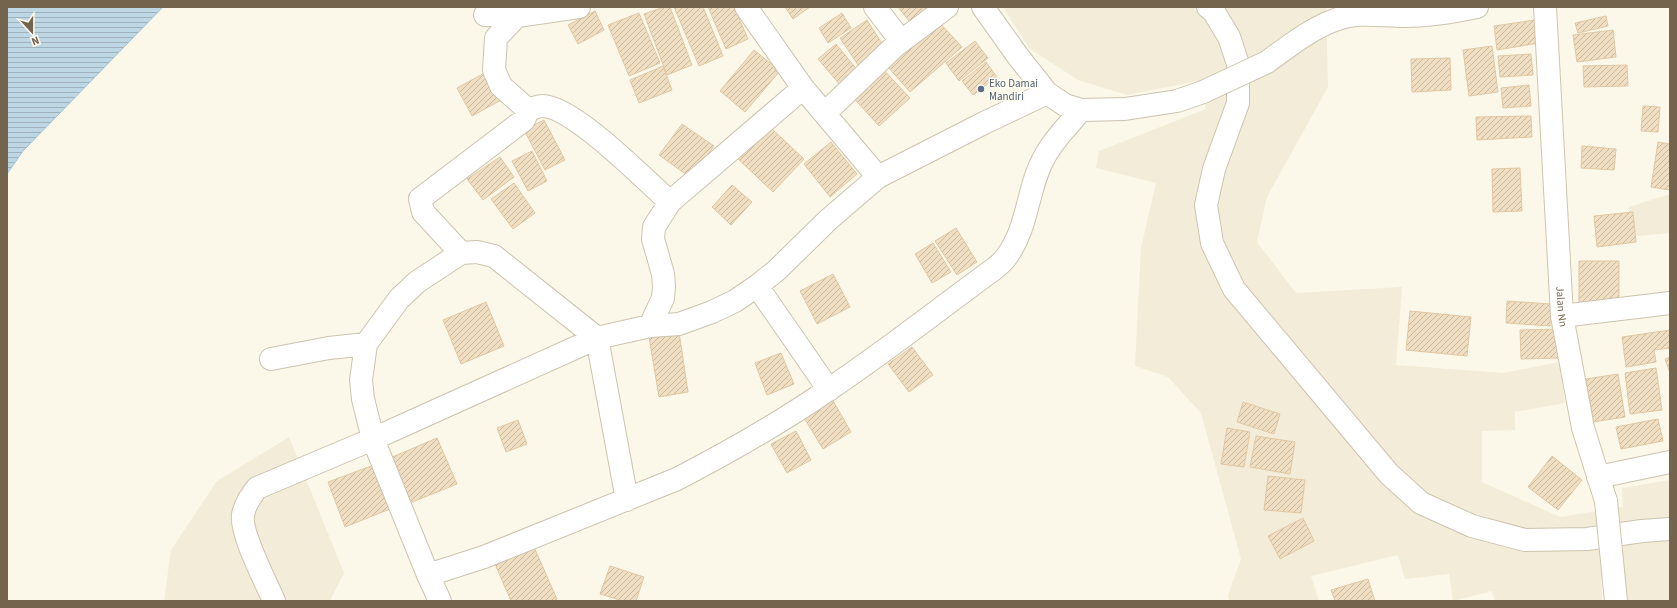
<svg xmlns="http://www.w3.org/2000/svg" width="1677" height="608" font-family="'Source Sans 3',sans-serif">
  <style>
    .residential { fill: #f3ecd8 }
    .water { fill: url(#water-rules); stroke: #a5c4d6 }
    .building { fill: url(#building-hatch); stroke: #e1c8a3 }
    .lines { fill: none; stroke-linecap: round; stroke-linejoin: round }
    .street-casing { stroke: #cdc3af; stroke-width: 24 }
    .secondary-casing { stroke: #d0c4ad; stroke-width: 24 }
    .street { stroke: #fff; stroke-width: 22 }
    .secondary { stroke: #fff; stroke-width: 22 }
    .street-bridge-casing { stroke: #cdc3af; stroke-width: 24; stroke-linecap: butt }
    .secondary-bridge-casing { stroke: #d0c4ad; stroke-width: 24; stroke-linecap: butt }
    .street-bridge { stroke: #fff; stroke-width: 22 }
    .secondary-bridge { stroke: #fff; stroke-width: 22 }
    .service-dot { fill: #5c6f8a; stroke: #fefbef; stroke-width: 1.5 }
    .labels { text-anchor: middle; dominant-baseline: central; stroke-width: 3; stroke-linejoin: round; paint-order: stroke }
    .service-label { font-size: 11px; fill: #4e5e75; stroke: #fefbef; text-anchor: start }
    .street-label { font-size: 11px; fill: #75644d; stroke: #fefbef }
  </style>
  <defs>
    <pattern id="water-rules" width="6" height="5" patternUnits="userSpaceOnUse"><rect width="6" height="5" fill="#bed7e5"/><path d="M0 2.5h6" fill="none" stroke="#9fb2bc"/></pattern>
    <pattern id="building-hatch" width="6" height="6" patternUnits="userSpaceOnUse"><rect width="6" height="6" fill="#f0dec2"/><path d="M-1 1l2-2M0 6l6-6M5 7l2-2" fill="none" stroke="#c7b8a0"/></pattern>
  </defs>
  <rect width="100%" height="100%" fill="#fbf8e9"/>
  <path class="residential" d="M1003,7H1326L1328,87L1267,197L1257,242L1296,293L1402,287L1396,365L1504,373L1559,362L1565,403L1515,412V430L1482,431V482L1560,517L1623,507L1622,488L1670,480V601H1628L1626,578L1601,579L1602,601H1495L1492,591L1453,601L1449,574L1405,579L1398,555L1311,576L1319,601H1229L1228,595L1241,559L1201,413L1168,377L1135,366L1141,248L1156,183L1096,168L1099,151L1206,109L1199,81L1127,95L1078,80L1029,48Z
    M1670,194V233L1628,237L1629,207Z
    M289,437L344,573L330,601H164L171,550L217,481Z"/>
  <path class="water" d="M7,7H163L23,151L7,174Z"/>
  <path class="building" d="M664,7H670L692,65L667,75L644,14Z
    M674,7H703L723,56L699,66Z
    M708,7H734L748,39L726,49Z
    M785,7H810L793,19Z
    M898,7H928L910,22Z
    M595,11L604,30L578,44L568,25Z
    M639,13L660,63L629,76L608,25Z
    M842,13L851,28L828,43L819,28Z
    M1606,16L1608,26L1578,33L1575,23Z
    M867,20L886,50L860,68L840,38Z
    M1535,20L1539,43L1497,50L1494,26Z
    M939,22L962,47L910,92L888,67Z
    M1613,30L1616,57L1577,62L1573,35Z
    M975,41L988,58L959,81L946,63Z
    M836,44L859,72L841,86L818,59Z
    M1492,46L1498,92L1469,96L1463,50Z
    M754,50L780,71L745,112L720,91Z
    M1531,54L1533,75L1500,77L1498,56Z
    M1450,58L1451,90L1412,92L1411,59Z
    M986,62L997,77L973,95L962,81Z
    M879,65L910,98L879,126L849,93Z
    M1627,65L1628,86L1584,87L1583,66Z
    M663,66L672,90L639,103L630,80Z
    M490,70L505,98L472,116L457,88Z
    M1529,85L1531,106L1503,108L1501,88Z
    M1643,106L1660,107L1658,132L1641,131Z
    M1531,116L1532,137L1477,140L1476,117Z
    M544,120L565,160L545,170L524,130Z
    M682,124L714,146L691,178L659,155Z
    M769,126L804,159L773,192L738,159Z
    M831,142L857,174L830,197L804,164Z
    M1658,142L1670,144V190L1651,187Z
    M1582,146L1616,149L1614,170L1581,168Z
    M532,151L547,181L528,191L512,161Z
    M500,157L514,177L483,200L467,179Z
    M1520,168L1522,211L1493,212L1492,169Z
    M514,183L535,213L513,229L491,199Z
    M732,185L752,202L731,225L712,207Z
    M1633,212L1636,242L1597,247L1594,216Z
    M956,228L977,262L957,275L935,241Z
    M933,243L951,272L932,283L915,254Z
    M1579,261H1619V305L1579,306Z
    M833,274L850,307L817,324L800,291Z
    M1507,301L1551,304L1550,326L1506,323Z
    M486,302L504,346L461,364L443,320Z
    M1410,311L1471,317L1467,356L1406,350Z
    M1559,329L1560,358L1521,359L1520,330Z
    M1670,330V348L1654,350L1656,362L1626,367L1622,337Z
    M679,332L688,392L659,397L649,337Z
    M912,347L933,375L909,392L888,364Z
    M781,353L794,384L767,395L755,363Z
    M1670,357V373L1665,359Z
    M1656,368L1662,410L1630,414L1625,373Z
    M1618,374L1625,417L1593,422L1586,379Z
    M832,399L851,432L823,449L803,416Z
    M1243,402L1280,414L1274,434L1237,422Z
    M1658,419L1663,441L1621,449L1616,427Z
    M518,420L527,444L506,452L497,428Z
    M1227,428L1250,432L1244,467L1221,464Z
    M796,431L811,460L787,473L771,444Z
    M1256,436L1295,442L1290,474L1250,467Z
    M437,438L457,484L410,503L390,458Z
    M1552,456L1582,480L1558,510L1528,487Z
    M374,465L390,509L345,527L328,482Z
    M1268,476L1305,480L1301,513L1264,510Z
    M1303,518L1314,541L1280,559L1268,536Z
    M534,547L557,599L553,601H511L495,564Z
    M610,566L644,577L636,601H623L600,594Z
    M1368,579L1375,601H1335L1331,590Z"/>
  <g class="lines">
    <g class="street-casing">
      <path id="street" d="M746,7L803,88L878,177
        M875,7L901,41
        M983,7L1017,55L1047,93L1065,105L1081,110L1125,109L1177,101L1203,92
        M1208,7L1214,12L1229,37L1238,64V103L1214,169L1206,205L1212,243L1234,289L1389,474L1421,503L1472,526L1525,540L1587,539L1642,531L1670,529
        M485,15L517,16L579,7
        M1267,62C1288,47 1310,29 1335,20C1357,11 1380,16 1404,16C1429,16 1453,12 1477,7
        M528,110C532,109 538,106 542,106C572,105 646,181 670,202
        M825,113L895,46L947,7
        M461,253L423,212L420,199L524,120L528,110L501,86L494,70L496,38L517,16
        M757,286L829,390
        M1562,316L1670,303
        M650,326L663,298L664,286L663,274L653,239L654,227L670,202L803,88
        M271,359L329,348L366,344
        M1598,477L1670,462
        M428,575L373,439L597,338L650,326L679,324L712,312L735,301L757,286L777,270L828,220L878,177L984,123L1047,93
        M274,601C266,582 240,533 243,515C245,504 251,496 257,488L373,439L363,399L361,380L366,344L399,299L417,282L461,253L477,252L494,256L597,338L627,500
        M440,601L428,575L484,557L677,479C729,452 780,423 828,390C885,352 939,309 994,269C999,265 1004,261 1007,256C1029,226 1027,187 1045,156C1054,139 1069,125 1081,110"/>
    </g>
    <g class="secondary-casing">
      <g id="secondary">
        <path id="s1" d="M1545,7L1562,316L1583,428L1606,501"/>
        <path d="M1614,581L1616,601"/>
      </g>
    </g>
    <use href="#street" class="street"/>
    <use href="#secondary" class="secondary"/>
    <g class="street-bridge-casing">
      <path id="street-bridge" d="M1203,92L1267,62"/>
    </g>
    <g class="secondary-bridge-casing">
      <path id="secondary-bridge" d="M1606,501L1614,581"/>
    </g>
    <use href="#street-bridge" class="street-bridge"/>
    <use href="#secondary-bridge" class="secondary-bridge"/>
  </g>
  <circle class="service-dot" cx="981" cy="89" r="4"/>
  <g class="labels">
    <g class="service-label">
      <text x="989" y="83">Eko Damai<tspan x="989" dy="13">Mandiri</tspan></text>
    </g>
    <g class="street-label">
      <text stroke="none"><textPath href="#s1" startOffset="300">Jalan Nn</textPath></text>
    </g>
  </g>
  <rect width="1677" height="608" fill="none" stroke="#75644d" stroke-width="16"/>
  <g transform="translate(32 32) rotate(159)" stroke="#fefbef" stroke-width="3" paint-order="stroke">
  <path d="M0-3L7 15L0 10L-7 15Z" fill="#75644d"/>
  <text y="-6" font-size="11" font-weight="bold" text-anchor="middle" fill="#75644d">N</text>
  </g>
</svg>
